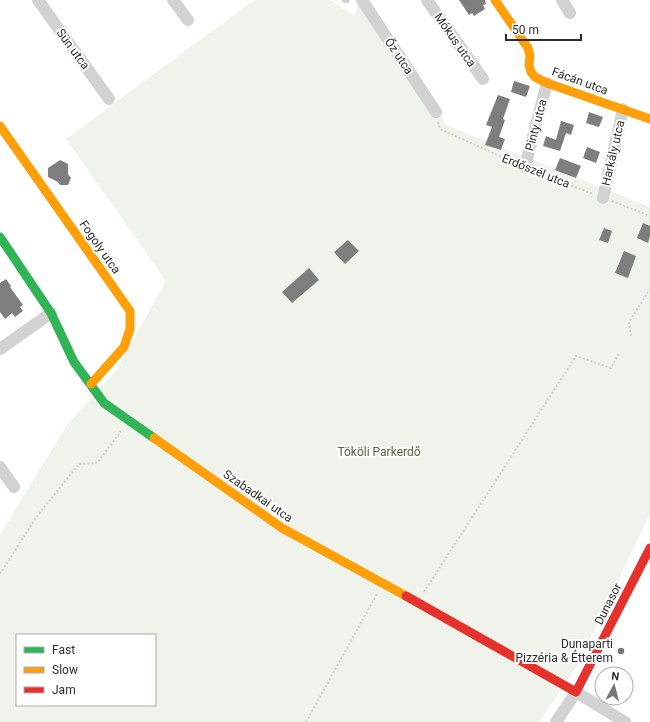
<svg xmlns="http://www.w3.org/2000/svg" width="650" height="722" font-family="Roboto,sans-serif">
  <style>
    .green { fill: #f0f3eb; fill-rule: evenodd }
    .building { fill: #7e7e7e }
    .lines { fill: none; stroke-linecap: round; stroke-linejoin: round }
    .path { stroke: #d2d2d2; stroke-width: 2; stroke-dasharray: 2 2; stroke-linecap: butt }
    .lane { stroke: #d2d2d2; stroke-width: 6 }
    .street { stroke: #d2d2d2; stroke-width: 12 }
    .fast { stroke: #30b455; stroke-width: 9 }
    .slow { stroke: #ff9f0a; stroke-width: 9 }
    .jam { stroke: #e5322d; stroke-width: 9 }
    .poi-dot { fill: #767676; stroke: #fff; stroke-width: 1.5 }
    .labels { text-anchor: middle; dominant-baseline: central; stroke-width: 4; stroke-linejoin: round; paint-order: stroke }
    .street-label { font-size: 12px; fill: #2d2d2d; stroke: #fff }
    .park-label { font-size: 12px; fill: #52643e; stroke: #fff }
    .poi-label { font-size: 12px; fill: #2d2d2d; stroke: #fff; text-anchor: end }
  </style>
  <rect width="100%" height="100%" fill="#fff"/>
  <path class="green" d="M256,0H330L355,16L358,0H364L410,60L429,92L446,125L650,207V514L577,666L539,722H0V535L67,425L115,372L166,281L66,139L250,3ZM17,635H155V705H17Z"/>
  <path class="building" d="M459,0H485L486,4L483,5L485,9L474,16L472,13L469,15Z
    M514,81L530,86L526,97L511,92Z
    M498,95L510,99L503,119L505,120L499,137L505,139L501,150L485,145L492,127L486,125Z
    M589,112L603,117L599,127L586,123Z
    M561,121L574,125L571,135L566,133L560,151L543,146L546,136L556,140Z
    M587,147L600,152L596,163L583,158Z
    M560,158L581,166L576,178L555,170Z
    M60,160L68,164V174L71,178L68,185H60L58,182L48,177V168Z
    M643,223L650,226V236L648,243L637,238Z
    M604,228L612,231L608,243L599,240Z
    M348,240L359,251L345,264L334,252Z
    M624,251L636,256L628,278L615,273Z
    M309,268L319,280L292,303L282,292Z
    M6,279L11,286L10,287L23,305L20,307L23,311L15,317L12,313L5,319L0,312V283Z"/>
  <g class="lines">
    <path class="path" d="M438,122L440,129L515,163
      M534,171L593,194
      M612,201L650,216
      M631,336L629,322L650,289
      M0,574L37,516L79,464L97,463L121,431
      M424,592L576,356L611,368L619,353
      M306,722L377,594"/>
    <path class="lane" d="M345,0H347"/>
    <path class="street" d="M38,0L109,99
      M173,0L188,20
      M362,0L436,112
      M427,0L483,79
      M562,0L570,13
      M525,167L547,83
      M603,198L623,109
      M0,349L51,313
      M0,467L14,487
      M556,722L576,692L625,722"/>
    <path class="fast" d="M0,237L51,313L74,362L104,403L154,438"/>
    <path class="slow" d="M495,0L528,48L530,56L529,65L531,72L535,77L547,83L650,119
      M0,126L130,311V329L124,347L91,384
      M154,438L282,528L406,596"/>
    <path class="jam" d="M406,596L576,692L650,548"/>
  </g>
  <circle class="poi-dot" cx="621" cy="651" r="4"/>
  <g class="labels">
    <g class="street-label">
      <text transform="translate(455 40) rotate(55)">Mókus utca</text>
      <text transform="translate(73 49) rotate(54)">Sün utca</text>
      <text transform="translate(399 56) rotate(56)">Őz utca</text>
      <text transform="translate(580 81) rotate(20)">Fácán utca</text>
      <text transform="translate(536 125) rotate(-75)">Pinty utca</text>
      <text transform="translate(613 153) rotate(-77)">Harkály utca</text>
      <text transform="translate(536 171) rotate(22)">Erdőszél utca</text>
      <text transform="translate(100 247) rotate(55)">Fogoly utca</text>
      <text transform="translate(258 496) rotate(35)">Szabadkai utca</text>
      <text transform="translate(608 604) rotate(-63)">Dunasor</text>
    </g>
    <g class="park-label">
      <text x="379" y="452">Tököli Parkerdő</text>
    </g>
    <g class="poi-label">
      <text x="613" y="644">Dunaparti<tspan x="613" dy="14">Pizzéria &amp; Étterem</tspan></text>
    </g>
  </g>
  <rect x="16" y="634" width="140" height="72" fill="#ffffff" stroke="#ababab"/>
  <rect x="24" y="647" width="20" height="6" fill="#30b455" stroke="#ababab"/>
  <text x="52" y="654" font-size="12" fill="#2d2d2d">Fast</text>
  <rect x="24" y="667" width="20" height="6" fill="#ff9f0a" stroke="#ababab"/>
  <text x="52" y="674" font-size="12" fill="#2d2d2d">Slow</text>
  <rect x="24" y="687" width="20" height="6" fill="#e5322d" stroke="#ababab"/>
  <text x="52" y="694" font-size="12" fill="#2d2d2d">Jam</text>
  <g transform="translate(614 686) rotate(7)"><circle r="19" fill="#ffffff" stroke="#ababab"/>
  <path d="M0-3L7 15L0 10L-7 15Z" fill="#767676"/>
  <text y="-6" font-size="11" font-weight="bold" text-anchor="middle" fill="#2d2d2d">N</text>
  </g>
  <path d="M506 34v6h75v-6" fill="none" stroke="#2d2d2d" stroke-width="2"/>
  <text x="512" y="34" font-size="12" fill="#2d2d2d" stroke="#ffffff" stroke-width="3" paint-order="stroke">50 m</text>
</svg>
